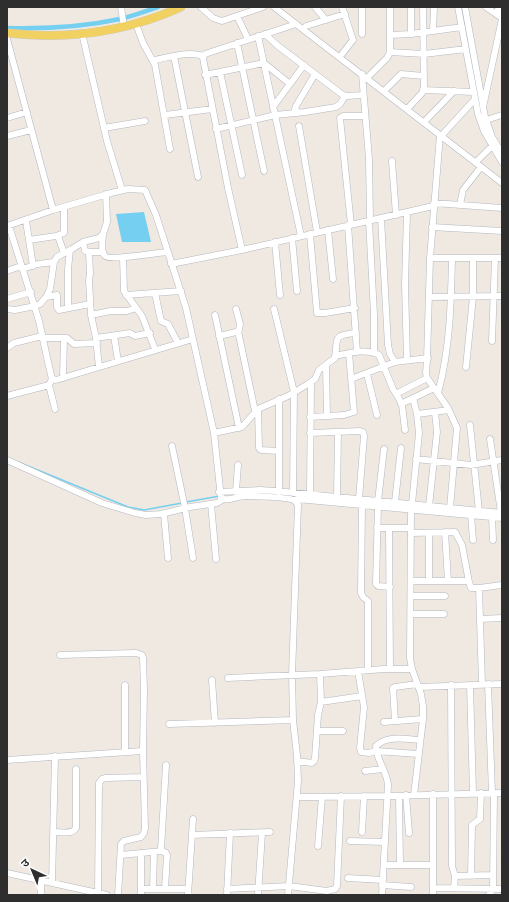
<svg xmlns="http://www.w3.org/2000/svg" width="509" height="902" font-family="Rubik,'Noto Sans Devanagari',sans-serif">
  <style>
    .water { fill: #75cff0 }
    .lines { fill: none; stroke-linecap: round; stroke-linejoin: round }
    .stream { stroke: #75cff0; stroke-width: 1.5 }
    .canal { stroke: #75cff0; stroke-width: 4.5 }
    .minor-casing { stroke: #b4b7c1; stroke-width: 7 }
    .major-casing { stroke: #c9c9c9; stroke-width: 9 }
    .minor { stroke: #fff; stroke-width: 6 }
    .major { stroke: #f2d163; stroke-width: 8 }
  </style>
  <rect width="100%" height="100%" fill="#efe9e1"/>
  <path class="water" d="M144,212L151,242H122L116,214Z"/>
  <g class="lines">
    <path class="stream" d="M18,462L128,507L144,510L182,503
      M186,502L220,496"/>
    <path class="canal" d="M7,28C45,29 83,27 120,19C133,16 146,11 158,7"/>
    <g class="minor-casing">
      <path id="minor" d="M121,7L124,27
        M201,7L213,18L222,21L263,7
        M274,7L502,183
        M315,7L326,20
        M458,7L478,114L484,131L502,162
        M465,7L485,117L492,137L502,153
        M486,7L502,18
        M498,7L499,16
        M237,16L248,39
        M136,24L143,43L155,65L170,149
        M306,26L345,14
        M433,31L434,7
        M82,33L107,141L122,190
        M265,34L278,46L343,95L347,96L363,95
        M362,34V7
        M411,34V7
        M390,35L411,34L462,27
        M258,36L301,236
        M7,39L53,210
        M237,43L264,171
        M390,52L424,54L466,49
        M342,54L353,40L342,7
        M174,56L198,177
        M154,60C171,57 187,51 204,56
        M220,72L242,175
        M362,74L369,159L370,220
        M205,75L264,63L290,84
        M369,76L387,58L390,52V7
        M386,89L401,74L424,76
        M423,90L474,92
        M273,107L304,65
        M409,107L422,93L424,88L423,7
        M483,107L502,19
        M298,113L295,109L296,106L315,74
        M165,115L212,109
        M7,118L27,112
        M426,120L454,91
        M486,120L502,115
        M299,126L317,232
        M104,128L145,121
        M216,129L275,115L305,112L336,107L340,104L345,96
        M443,134L475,99
        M440,135L430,258L427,360L426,373L427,378L448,408L457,428L450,508
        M7,136L31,130
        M478,160L492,146
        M392,161L396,215
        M434,203L502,208
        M460,205L463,190L481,167
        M407,212L405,285L407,360
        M381,218L388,345L390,354L395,362
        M26,221L33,266
        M369,221L374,314V353
        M348,225L357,352
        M351,225L340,118L343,116H365
        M7,226L53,210L111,193L128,189L145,190L156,215L186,308L214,433L221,498C227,502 238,496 245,496C255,496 285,497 294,500C296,502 296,502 298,505L292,675L293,720L297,755L298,781L288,895
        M9,226L39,321L48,362L52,379L56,380L193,339
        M432,227L502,231
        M328,230L333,279
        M103,234C103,239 100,251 105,256C110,261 157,253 167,252
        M310,234L317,313H325L355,308
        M58,236L64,253
        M292,238L297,291
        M29,240L56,236L64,233V207
        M83,242L85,251L92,252H103
        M275,242L280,295
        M242,250L228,188L203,58L205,54L296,24
        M89,252L90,273L89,281L91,315L96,338L99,367
        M123,257L124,291L142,316L155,349
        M430,258H502
        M171,264L242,250L433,206
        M22,269L38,264L54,262
        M7,271L21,266
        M155,293L161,321L168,324L178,343
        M126,295L181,291
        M46,297L57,295V307L59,310L90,304
        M429,297L502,296
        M7,299L31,292
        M68,308V269L70,250
        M7,309L15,310L35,306L40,304L46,297L50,289L54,262L57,257L72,249L83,242L99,238L103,234L107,222L106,194
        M274,309L294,392L293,493
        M91,315L111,311H127L136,308
        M215,315L239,428
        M238,331L255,411
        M114,336L118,361
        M219,336L236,332L239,330L240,324L236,309
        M42,338H67L74,344L97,343
        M96,338L130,333L135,336L150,333
        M492,341L495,258
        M7,348L14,343L42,336
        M335,356C349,353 366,348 379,355L393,389L398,397L402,405L405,430
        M326,365L327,416
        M466,367L473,297V258
        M367,374L377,415
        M63,378L64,338
        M351,379L395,362L428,358
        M49,385L55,409
        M438,393C450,349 451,304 452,258
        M396,394L427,378
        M7,396L49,385L52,379
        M401,404L434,388
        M258,409L259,448L261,450L279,451
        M417,414L449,410
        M310,417L344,415L354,412L349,353
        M470,425L479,511
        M214,433L242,427L258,409L288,396L308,384L315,379L319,370L335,358C338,338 332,335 356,333
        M310,433L360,431L363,432L364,436L359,499
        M490,439L501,512
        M172,446L185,508L193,558
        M416,459L471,465L502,460
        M7,460L102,503L135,513L146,515L161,514L190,507L217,503L222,500
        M236,491L238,465
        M219,492L260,490L275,491L502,513
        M279,492V399
        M310,494L311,382
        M337,497L338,432
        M297,499L502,518
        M378,501L384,449
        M395,502L401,448
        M211,504L216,559
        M362,504L361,593L363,597L368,601V670
        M412,504L419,433L417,414L413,398
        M378,506L376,584L378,586L390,587
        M429,506L437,432L435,412
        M411,509L410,658L412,669L421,694L423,706V719L414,795
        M164,514L168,558
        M471,515L473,540
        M492,517L493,540
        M377,528H411
        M389,528L390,669
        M445,532L448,581
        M411,533L455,532L462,545L469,582L471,588H479L502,585
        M429,533V581
        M411,581H468
        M479,588L482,684
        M411,596H445
        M411,614H444
        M480,619L502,618
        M60,655L136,653L142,655L143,658L144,690L143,751L145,828L144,833L141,837L124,841L121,844L118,895
        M358,671L364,707L360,748L361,752L369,753L376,751L418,754
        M228,678L320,674L384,669H412
        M212,680L215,723
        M488,684L492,793
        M125,685V752
        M451,685L452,866L455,876L454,888
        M470,685L473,793
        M419,687L502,684
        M321,702L362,696
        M395,721L393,688L395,687L417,684
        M384,722L423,719
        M169,724L293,720
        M317,731H343
        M7,760L143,751
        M297,761L312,763L314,761L315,758L318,715L321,702L320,674
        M365,771L383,769
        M406,795L409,833
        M399,796L400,865
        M297,797L388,796L502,793
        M54,832C61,832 72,835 76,828V769
        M362,832L364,796
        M192,835L270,832
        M350,841L385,842
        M318,846L322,797
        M121,855L162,851
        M384,865H433
        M7,873L107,895
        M455,876L493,875
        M471,876L472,825L480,819L481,793
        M348,878L383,880
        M41,880V895
        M52,883L55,756
        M382,885L411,887
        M434,888L502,889
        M141,889H188
        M153,889L154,852
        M165,889L167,855L166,853L162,851L161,849L166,765
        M227,889L289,886L327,891L335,889L337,886L341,796
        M98,893L99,783L102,779L106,778L143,777
        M141,895V853
        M189,895H188L193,819
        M227,895L230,833
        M258,895L262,833
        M382,895L388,785C387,771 376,760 376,746C387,735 405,739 420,740
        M433,895V794
        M489,895L493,889L494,793"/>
    </g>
    <g class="major-casing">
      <path id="major" d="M7,33C67,40 126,32 181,7"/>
    </g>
    <use href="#minor" class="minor"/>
    <use href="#major" class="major"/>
  </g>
  <rect width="509" height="902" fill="none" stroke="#2e2e2e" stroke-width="16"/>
  <g transform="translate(32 870) rotate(316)" stroke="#ffffff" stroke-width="3" paint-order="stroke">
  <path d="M0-3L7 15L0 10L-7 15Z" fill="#2e2e2e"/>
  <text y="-6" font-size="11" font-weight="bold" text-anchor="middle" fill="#2e2e2e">उ</text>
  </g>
</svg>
